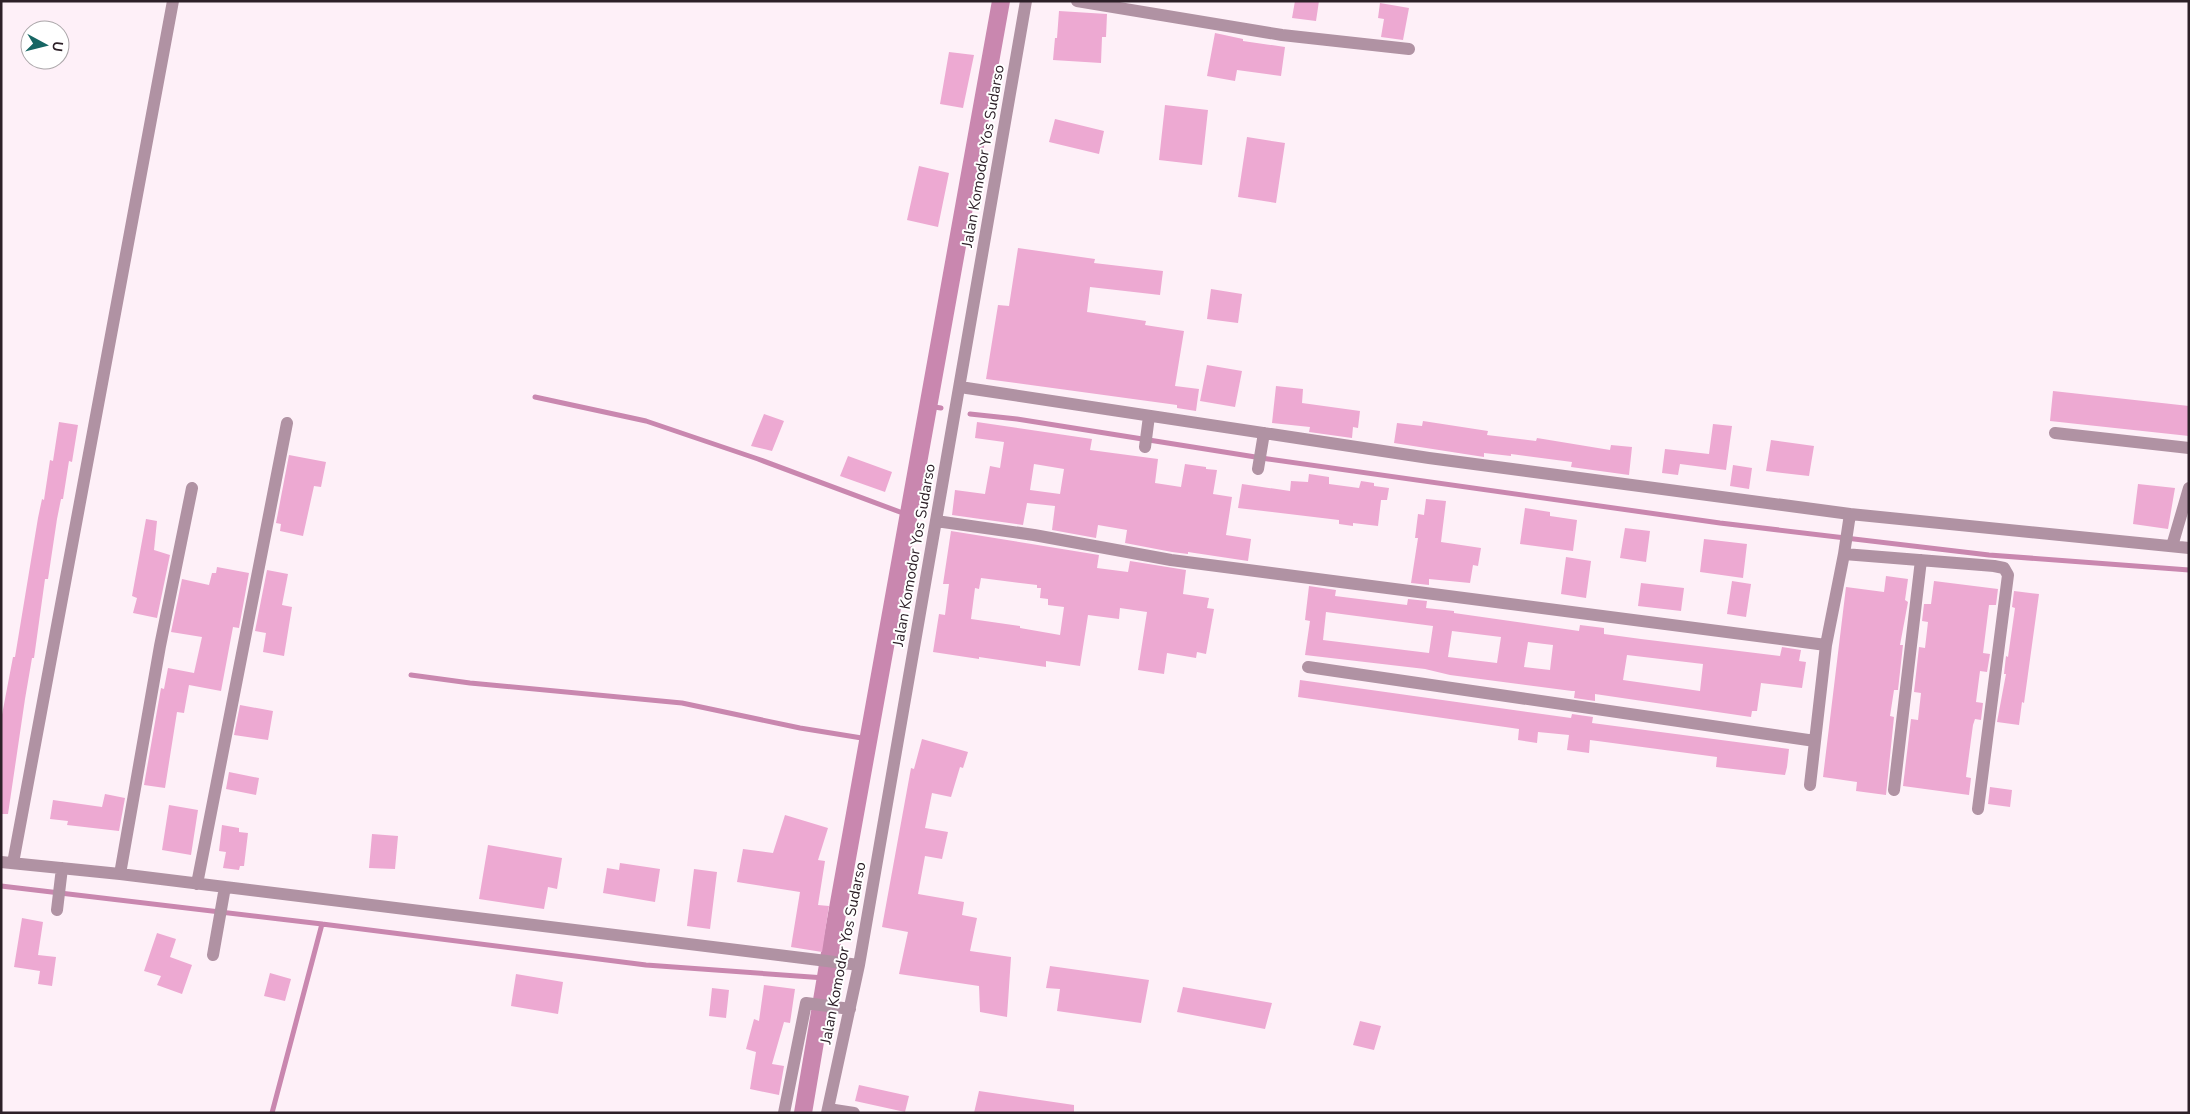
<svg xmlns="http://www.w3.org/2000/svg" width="2190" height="1114" font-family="'Nunito Sans',sans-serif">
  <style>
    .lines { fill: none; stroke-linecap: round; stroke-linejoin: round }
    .stream { stroke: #c987af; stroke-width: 5 }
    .canal { stroke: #c987af; stroke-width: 18 }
    .building { fill: #eda9d2; fill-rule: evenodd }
    .minor { stroke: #b092a3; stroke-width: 12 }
    .labels { text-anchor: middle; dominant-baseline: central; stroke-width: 4; stroke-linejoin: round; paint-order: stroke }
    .street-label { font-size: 15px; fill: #2d2028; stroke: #fff }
  </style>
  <rect width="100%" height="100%" fill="#fef0f8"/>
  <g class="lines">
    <path class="stream" d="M535,397L646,421L758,459L908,515
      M928,406L941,408
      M970,414L1017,419L1268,459L1720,523L1989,555L2189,570
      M411,675L470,683L682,703L800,728L868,739
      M1,886L322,924L646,965L825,978
      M272,1113L322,924"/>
    <path class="canal" d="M803,1113L830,953L1001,1"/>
  </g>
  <path class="building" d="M1295,1H1319L1316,21L1292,18Z
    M1380,3L1409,8L1403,40L1381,37L1384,19L1378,18Z
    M1059,11L1107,14L1106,37H1102L1101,63L1053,60L1055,38H1057Z
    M1215,33L1243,39V41L1285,47L1281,76L1237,70L1235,81L1207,76Z
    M949,52L974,55L963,108L940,104Z
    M1165,105L1208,110L1202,165L1159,160Z
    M1055,119L1104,131L1099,154L1049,142Z
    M1247,137L1285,143L1276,203L1238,197Z
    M919,166L949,173L938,227L907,220Z
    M1018,248L1095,259L1094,263L1163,271L1160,295L1090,287L1087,312L1146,321L1145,325L1184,331L1175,386L1199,389L1196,411L1177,408V405L986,379L998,305L1009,306Z
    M1211,289L1242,294L1238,323L1207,319Z
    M1207,365L1242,371L1235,407L1200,401Z
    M1276,386L1303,389L1302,403L1360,411L1358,428L1353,427L1352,438L1309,432L1310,427L1272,423Z
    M2053,391L2189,406V436L2050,421Z
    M764,414L784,421L772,451L751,446Z
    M1423,421L1488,431L1487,435L1536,441L1537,438L1610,450L1611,445L1632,447L1629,475L1571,467L1572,462L1511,454V456L1484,453V457L1394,443L1397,423L1422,426Z
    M59,422L78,425L72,462L69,461L63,499H61L57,519L48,579H45L34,658H32L25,699L8,814H1V720L13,657H15L38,518L42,499L44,500L50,460L53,461Z
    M977,422L1092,439L1090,450L1158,459L1155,483L1181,487L1185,464L1206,467V469L1217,470L1213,494L1232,497L1226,535L1251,539L1248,561L1188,552V554L1172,552L1125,543L1127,530L1098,525L1096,538L1052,530L1055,506L1027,503L1023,525L952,515L955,490L985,494L990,466L1000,468L1004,442L975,438ZM1034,464L1064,469L1060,494L1030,490Z
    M1713,424L1732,426L1726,470L1680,464L1678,475L1662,473L1665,449L1709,454Z
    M1771,440L1814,446L1809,476L1766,471Z
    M289,455L326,462L321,487L314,486L303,536L280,531L281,524L276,523Z
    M848,456L892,472L885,492L840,476Z
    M1733,465L1752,468L1749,489L1730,486Z
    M1309,474L1329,477V484L1359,488L1361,481L1374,483V486L1389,488L1387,500H1381L1378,526L1353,523V526L1339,524V520L1238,508L1242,484L1290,491L1291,481L1308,482Z
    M2138,484L2175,488L2168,529L2133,524Z
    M1426,499L1446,501L1441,542L1481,548L1478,566L1473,565L1470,583L1429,579V585L1411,583L1418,538H1415L1418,514L1424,515Z
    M1525,508L1550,512V516L1577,520L1573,551L1520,544Z
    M146,519L157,521L154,550L170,555L157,618L133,613L137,598L132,596Z
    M1625,528L1650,531L1646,562L1620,558Z
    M951,531L1099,555L1097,568L1128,572L1130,561L1186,570L1183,594L1209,598L1207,608L1214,609L1206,654L1197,652L1196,658L1167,653L1164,674L1138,670L1147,612L1120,608L1119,619L1088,615L1080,666L1046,661V667L979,657V659L933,652L939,614L945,615L949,584H943ZM981,578L1037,585V588H1041L1040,598L1048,599V605L1064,607L1060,635L1020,628V626L971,619L975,588L979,589Z
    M1704,539L1747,544L1743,578L1700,572Z
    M1566,557L1591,561L1586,598L1561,594Z
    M217,567L249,573L239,628L233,627L221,691L189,685L184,713L177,712L165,788L144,785L161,688L164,689L168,668L194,673L202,637L171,632L182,579L209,585L212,573H216Z
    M267,570L288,574L282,605L292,607L284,656L263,652L266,633L255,631Z
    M1886,576L1908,579L1905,600L1908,602L1900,645H1903L1898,690H1894L1890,716L1894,717L1886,795L1856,791L1857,782L1823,777L1846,587L1884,592Z
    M1732,581L1751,584L1746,617L1727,614Z
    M1934,581L1998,589L1996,605H1989L1983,653L1990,654L1987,672L1980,671L1976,702L1983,703L1981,720L1975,719L1973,725L1966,777L1971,778L1969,795L1903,786L1911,719L1918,720L1921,693L1914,692L1919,647L1925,648L1928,622L1922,621L1924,604H1931Z
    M1641,583L1684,588L1681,611L1638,606Z
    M1309,586L1336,590L1335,596L1407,605L1408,599L1427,601L1426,608L1454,611V613L1579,631L1580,625L1604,628V634L1641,639L1780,656L1782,647L1801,650L1799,661L1806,662L1802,688L1761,683L1757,711H1752L1751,717L1595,694V701L1574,698L1575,691H1572L1450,675L1425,669L1305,655L1310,621L1305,620ZM1326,612L1433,626L1429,653L1323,640ZM1452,631L1501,637L1497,663L1448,657ZM1528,642L1553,645L1550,670L1524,667ZM1627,655L1703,664L1700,691L1623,680Z
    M2014,591L2039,594L2024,703L2022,702L2019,725L1997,722L2006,674H2004L2006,656L2008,657L2015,608L2012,607Z
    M1300,680L1571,718L1572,714L1593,717L1592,723L1789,749L1787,767L1785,775L1716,767L1717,757L1590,740L1589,753L1567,750L1569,735L1538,732L1537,743L1518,740L1519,729L1298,697Z
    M240,705L273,711L268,740L234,735Z
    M922,739L968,752L963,768L960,767L951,797L932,793L925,828L948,832L942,859L925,856L918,894L964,902L962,915L977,918L970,951L1011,957L1007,1017L980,1012L979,986L899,974L908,932L882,927L911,768L914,769Z
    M229,772L259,778L256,795L226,789Z
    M1990,787L2012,790L2010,807L1988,804Z
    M105,794L125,798L119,831L67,825L68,821L50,819L53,800L102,807Z
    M169,805L198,810L191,855L162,850Z
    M785,815L828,828L818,860L825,861L818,905L829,906L822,952L791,947L800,892L737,882L743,849L773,853Z
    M222,825L239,828V832L248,833L244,866H240L239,870L223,868L226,852L219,851Z
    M372,834L398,836L395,869L369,868Z
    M488,845L562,858L557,889L548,887L544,909L479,899Z
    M620,863L660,869L655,902L603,893L607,868L619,870Z
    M694,869L717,872L710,929L687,926Z
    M22,918L43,922L38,955L56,957L52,986L38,984L40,971L14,967Z
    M157,933L176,939L170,957L192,965L182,994L157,985L161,976L144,971Z
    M1050,966L1149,980L1141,1023L1057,1011L1060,989L1046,988Z
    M270,973L291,979L285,1001L264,996Z
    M516,974L563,982L558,1014L511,1006Z
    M764,985L795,989L790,1023L784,1022L772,1064L784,1066L779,1095L750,1089L756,1052L746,1049L754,1019L759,1021Z
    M1183,987L1272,1003L1265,1029L1177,1012Z
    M712,988L729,990L726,1018L709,1016Z
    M1360,1021L1381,1026L1374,1050L1353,1045Z
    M859,1085L909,1096L905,1112L855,1101Z
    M979,1091L1074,1105V1113H974Z"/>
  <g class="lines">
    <path class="minor" d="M1077,1L1282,35L1409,49
      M960,387L1429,458L1850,514L2189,548
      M2055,433L2189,448
      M1145,447L1149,416
      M1258,469L1264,433
      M936,521L1034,535L1171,560L1826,645
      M2172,546L2189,488
      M1844,554L1994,566L2004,568L2008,575L1978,809
      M1308,667L1815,741
      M1810,785L1826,645L1844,554L1850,514
      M1894,790L1921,560
      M1,862L120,874L859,965
      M13,863L173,1
      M120,874L160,646L192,488
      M197,884L287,423
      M57,910L62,868
      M213,955L225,887
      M828,1109L854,1113
      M784,1113L806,1003L850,1009
      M827,1113L859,965L1026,1"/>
  </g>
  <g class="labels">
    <g class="street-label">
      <text transform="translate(983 156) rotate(-80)">Jalan Komodor Yos Sudarso</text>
      <text transform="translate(914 555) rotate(-80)">Jalan Komodor Yos Sudarso</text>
      <text transform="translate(843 953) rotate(-79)">Jalan Komodor Yos Sudarso</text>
    </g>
  </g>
  <rect width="2190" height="1114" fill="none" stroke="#2d2028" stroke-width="5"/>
  <g transform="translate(45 45) rotate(97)"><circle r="24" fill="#ffffff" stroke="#aba6a9"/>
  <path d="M0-4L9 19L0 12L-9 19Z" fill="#176664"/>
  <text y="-8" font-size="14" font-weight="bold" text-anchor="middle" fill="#2d2028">U</text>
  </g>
</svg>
